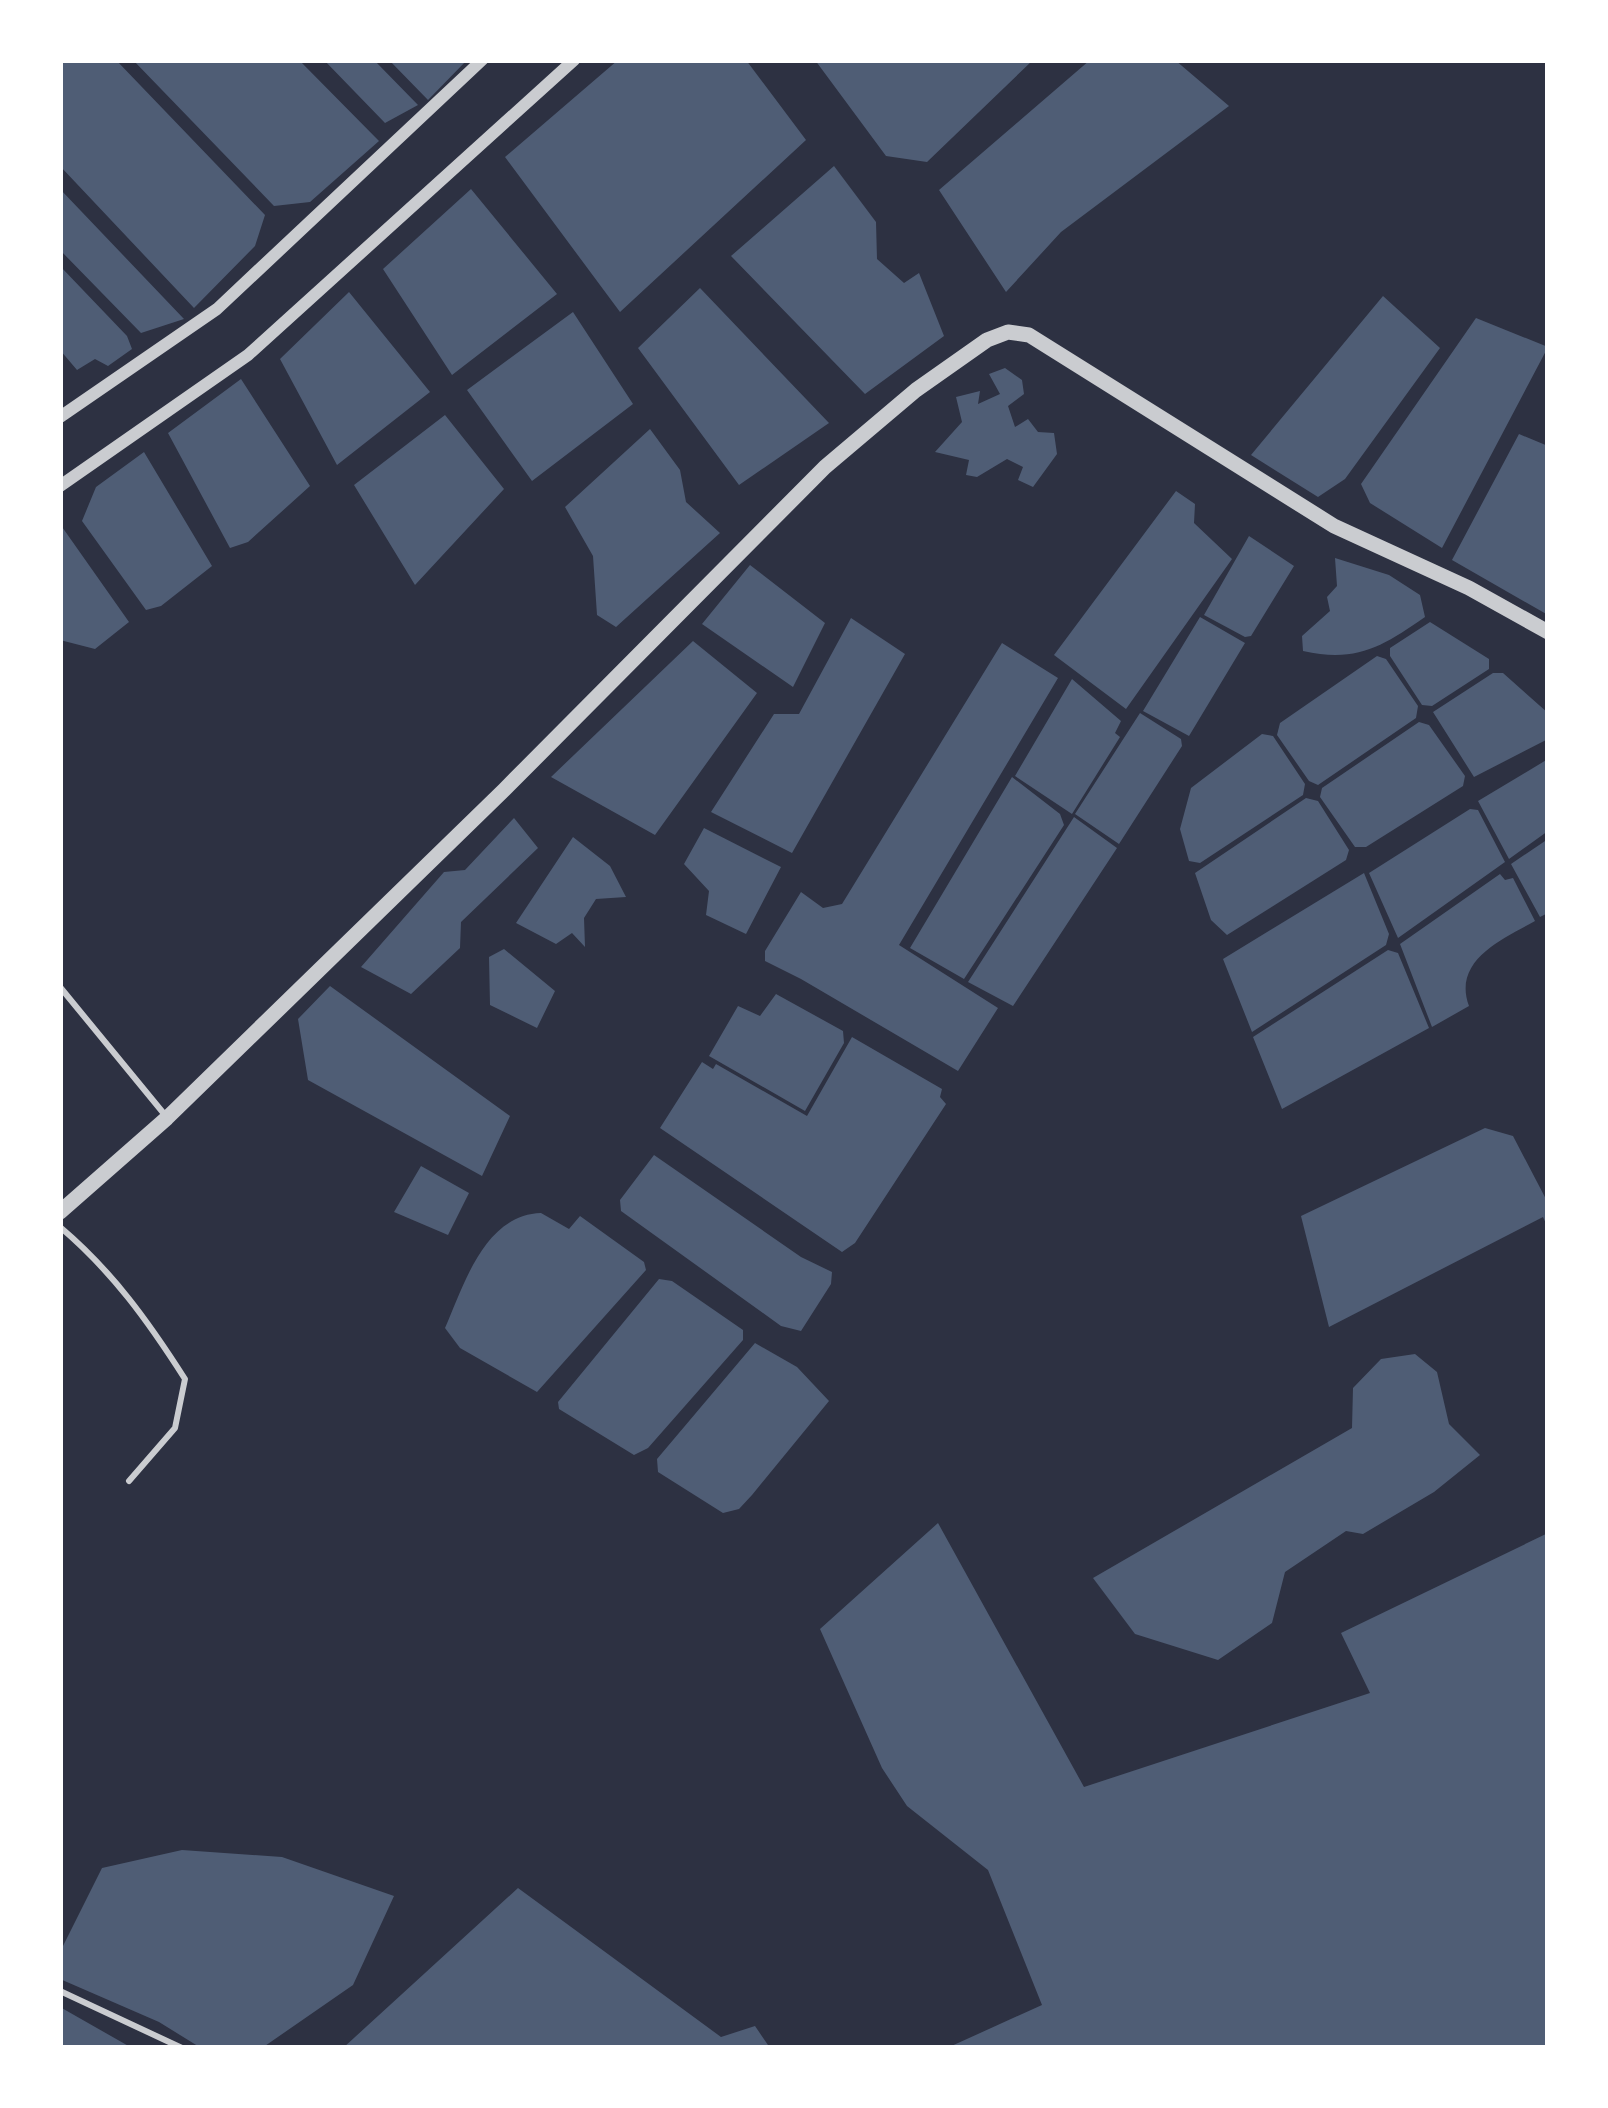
<svg xmlns="http://www.w3.org/2000/svg" width="1608" height="2108" font-family="'Noto Sans',sans-serif">
  <style>
    .water { fill: #4f5d75 }
    .lines { fill: none; stroke-linecap: round; stroke-linejoin: round }
    .service { stroke: #caccd0; stroke-width: 6 }
    .minor { stroke: #caccd0; stroke-width: 12 }
    .tertiary { stroke: #caccd0; stroke-width: 15 }
  </style>
  <rect width="100%" height="100%" fill="#2d3142"/>
  <path class="water" d="M60,60H116L265,215L255,246L194,308L60,166Z
    M133,60H299L379,141L310,202L274,206Z
    M324,60H374L418,105L385,123Z
    M389,60H467L428,100Z
    M618,60H746L806,140L620,312L505,157Z
    M815,60H1033L927,162L886,156Z
    M1090,60H1175L1229,106L1061,232L1006,292L939,190Z
    M834,166L876,222L877,259L904,283L919,273L944,336L865,394L731,256Z
    M60,189L184,319L141,333L60,250Z
    M471,189L557,294L452,375L383,269Z
    M60,266L127,336L132,349L108,366L95,359L77,370L60,350Z
    M700,288L829,423L739,485L638,348Z
    M349,292L430,392L337,465L280,359Z
    M1383,296L1440,348L1345,479L1318,497L1251,455Z
    M573,312L633,404L532,481L467,390Z
    M1476,318L1548,347L1442,548L1370,503L1361,484Z
    M1005,368L1022,380L1024,394L1008,406L1015,427L1028,419L1038,432L1054,433L1057,454L1033,487L1018,480L1023,467L1007,459L977,477L966,475L969,460L935,452L962,422L956,397L980,391L978,404L1000,394L989,374Z
    M241,379L310,486L248,542L230,548L168,433Z
    M445,415L504,489L415,585L354,485Z
    M650,429L680,470L686,502L720,533L616,627L597,615L593,556L565,507Z
    M1519,434L1548,446V615L1452,560Z
    M144,452L212,566L161,606L146,610L82,521L96,487Z
    M1176,491L1195,504L1194,523L1232,559L1126,709L1054,655Z
    M60,524L129,622L95,649L60,640Z
    M1249,536L1294,566L1251,636L1245,637L1204,615Z
    M1335,558L1389,575L1420,595L1425,617C1382,647 1356,663 1303,651L1302,636L1330,611L1327,597L1337,586Z
    M750,565L825,623L793,687L702,624Z
    M1200,617L1245,643L1189,736L1143,711Z
    M851,618L905,654L792,853L711,812L774,714H799Z
    M1430,622L1489,659V669L1432,706L1422,705L1390,656V648Z
    M693,641L757,693L655,835L551,777Z
    M1002,643L1058,678L899,945L998,1008L958,1071L801,979L765,961V951L801,892L823,908L842,904Z
    M1377,656L1386,659L1418,706L1416,718L1318,785L1309,781L1277,735L1280,723Z
    M1493,673H1503L1548,713V739L1474,777L1433,712Z
    M1072,679L1121,721L1115,733L1120,737L1072,814L1015,776Z
    M1140,713L1181,739L1182,746L1119,844L1075,814Z
    M1419,722L1429,725L1465,776L1463,786L1366,847H1355L1320,797L1322,788Z
    M1262,734L1273,736L1305,784L1303,795L1200,863L1189,861L1180,829L1191,788Z
    M1548,759V831L1509,859L1478,801Z
    M1012,777L1060,814L1064,825L964,979L910,948Z
    M1306,798L1318,801L1349,850L1346,860L1227,935L1211,920L1195,873Z
    M1470,809L1478,810L1505,862L1398,938L1369,873Z
    M1074,817L1117,848L1013,1006L968,982Z
    M514,818L538,848L461,922L460,948L411,994L361,967L444,872L465,870Z
    M704,828L781,867L746,934L706,915L709,891L684,864Z
    M573,837L610,866L626,897L596,899L584,918L585,947L572,933L556,944L516,923Z
    M1548,839V913L1540,917L1511,864Z
    M1364,873L1389,934L1386,945L1252,1032L1223,959Z
    M1500,874L1505,880L1513,878L1535,921C1503,939 1452,960 1469,1006L1432,1027L1400,944Z
    M504,949L555,991L537,1028L490,1005L489,957Z
    M1388,950L1398,953L1429,1028L1282,1109L1253,1037Z
    M330,986L510,1116L482,1176L308,1080L298,1019Z
    M776,994L843,1031L844,1043L805,1111L709,1056L738,1006L760,1016Z
    M852,1037L942,1089L940,1097L946,1104L855,1243L842,1252L660,1128L702,1062L713,1069L716,1064L807,1116Z
    M1485,1128L1513,1136L1548,1203V1228L1543,1217L1329,1327L1301,1216Z
    M654,1155L801,1257L832,1272L831,1284L801,1331L781,1326L621,1211L620,1200Z
    M421,1166L469,1193L448,1235L394,1212Z
    M541,1213L569,1229L580,1216L644,1262L646,1270L537,1392L460,1348L445,1328C464,1285 484,1215 541,1213Z
    M659,1279L672,1281L743,1330V1340L648,1448L634,1455L559,1409L558,1402Z
    M755,1343L797,1367L829,1401L752,1495L739,1509L723,1513L658,1472L657,1459Z
    M1415,1354L1437,1372L1449,1424L1480,1455L1434,1492L1363,1534L1346,1531L1285,1572L1272,1623L1218,1660L1135,1634L1093,1578L1352,1428L1353,1388L1381,1359Z
    M938,1523L1084,1787L1370,1693L1341,1633L1548,1533V2048H947L1042,2005L988,1870L907,1806L882,1768L820,1629Z
    M182,1850L282,1857L394,1896L353,1985L262,2048H201L159,2022L60,1979V1952L102,1868Z
    M518,1888L721,2037L755,2026L770,2048H343Z
    M60,2007L132,2048H60Z"/>
  <g class="lines">
    <path class="service" d="M60,987L165,1115
      M60,1227C112,1271 148,1321 185,1379L175,1428L129,1481
      M60,1991L182,2048"/>
    <path class="minor" d="M60,417L217,309L482,60
      M60,486L248,355L574,60"/>
    <path class="tertiary" d="M60,1212L167,1118L504,790L825,467L916,390L987,340L1008,332L1029,335L1334,526L1469,588L1548,632"/>
  </g>
  <rect width="1608" height="2108" fill="none" stroke="#ffffff" stroke-width="126"/>
</svg>
